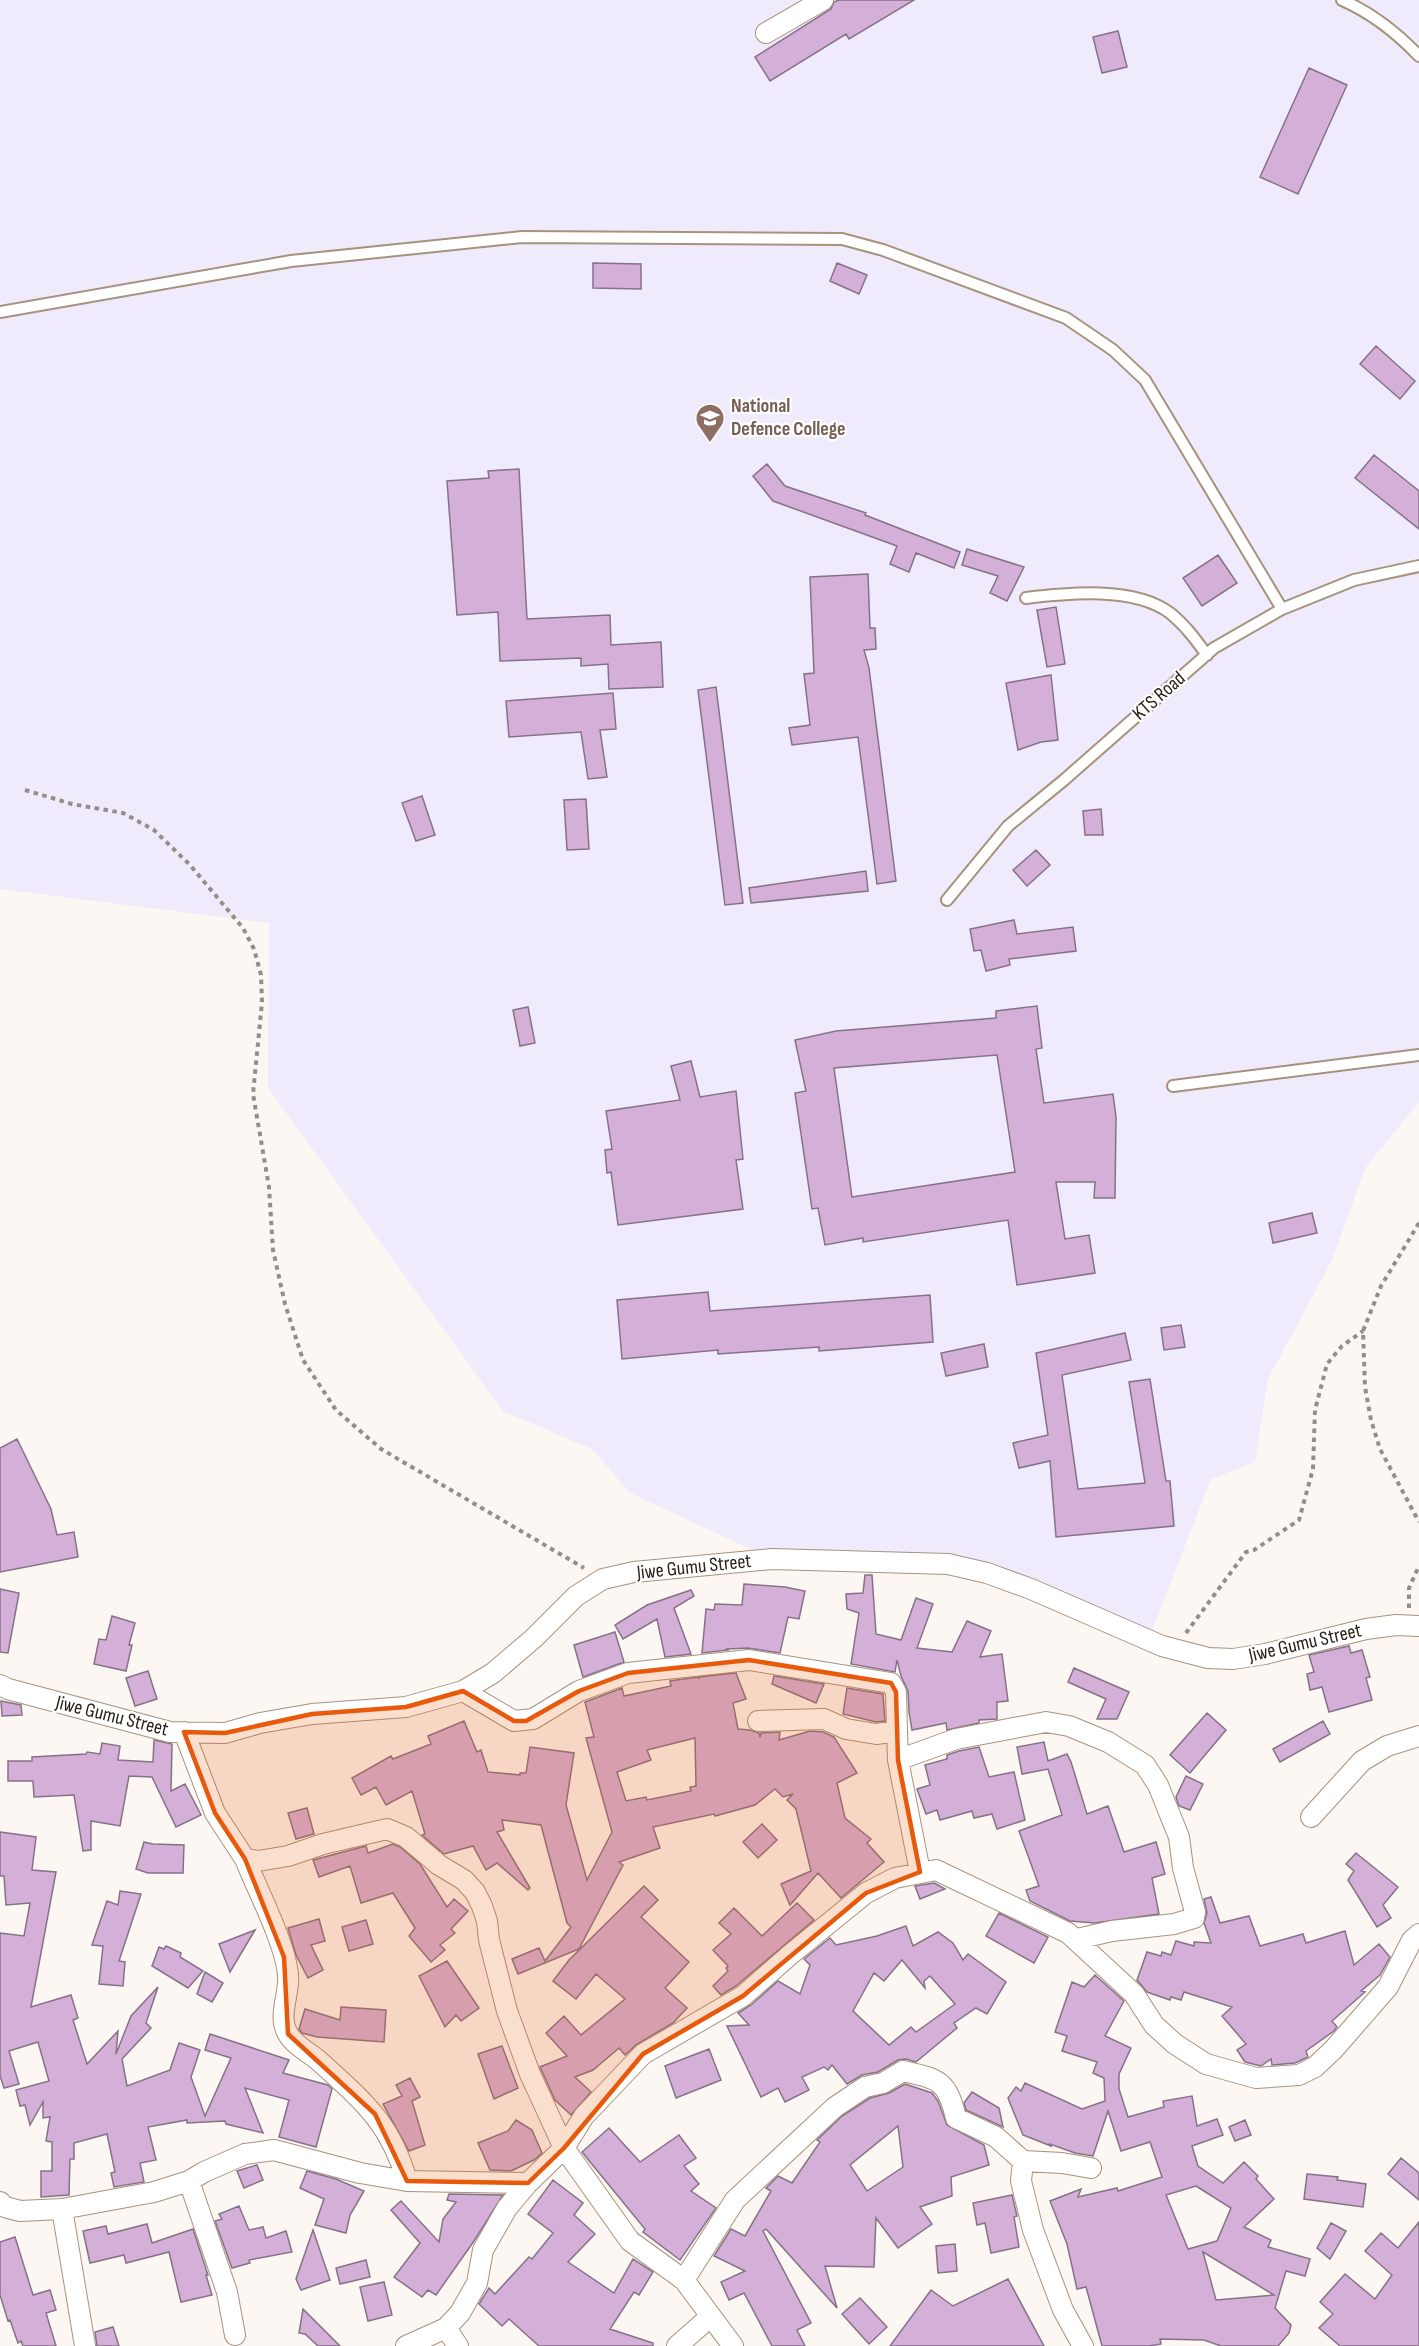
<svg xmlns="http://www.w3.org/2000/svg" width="1419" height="2346" font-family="'Sofia Sans Condensed',sans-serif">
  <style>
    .education { fill: #f0ebfc }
    .building { fill: #d4afd8; stroke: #867287; stroke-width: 1.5; fill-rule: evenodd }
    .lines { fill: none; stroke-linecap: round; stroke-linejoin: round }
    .lane-casing { stroke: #a7927d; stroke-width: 14 }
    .street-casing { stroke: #a7927d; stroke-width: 22 }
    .path { stroke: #948e87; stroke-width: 4; stroke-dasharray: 4.5 4.5; stroke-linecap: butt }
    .lane { stroke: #fff; stroke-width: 10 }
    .street { stroke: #fff; stroke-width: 20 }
    .marked { fill: #e8590c; fill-opacity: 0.2; stroke: #e8590c; stroke-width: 4.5; stroke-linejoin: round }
    .labels { text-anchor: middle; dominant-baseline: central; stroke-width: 4.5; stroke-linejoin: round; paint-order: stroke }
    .education-label { font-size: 20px; font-weight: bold; fill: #785e54; stroke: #fff; text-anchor: start }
    .street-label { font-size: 20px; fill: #292118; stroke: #fff }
  </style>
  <rect width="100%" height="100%" fill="#fcf7f2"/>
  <path class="education" d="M0,0H1419V1102L1366,1167L1331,1262L1268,1379L1255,1462L1211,1479L1149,1639L935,1558L759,1553L630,1493L592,1449L503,1411L268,1088L269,923L0,889Z"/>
  <path class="building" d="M839,0H914L849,39L846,34L770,81L755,57L831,9L834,2Z
    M1118,31L1127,67L1102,73L1093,37Z
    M1309,68L1347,85L1298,194L1260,177Z
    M593,263L641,264V289L593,288Z
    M837,263L867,275L859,294L830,281Z
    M1376,346L1415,381L1400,399L1360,364Z
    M1374,455L1419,491V529L1355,478Z
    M767,464L785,486L866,513L865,515L960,552L954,568L916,553L909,572L890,564L897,546L773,501L753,476Z
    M519,469L527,619L610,615L611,645L661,642L663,687L609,689L608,664L581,666V658L500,661L498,612L457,615L447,481L489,478L488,471Z
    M967,549L1024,567L1007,601L990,593L998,576L962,565Z
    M1218,555L1237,583L1202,606L1183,578Z
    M868,574L870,628H875L876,649L864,650L869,668L896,881L877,884L858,737L792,745L789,728L810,725L804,674L814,673L810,577Z
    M1056,607L1065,664L1047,667L1037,610Z
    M1051,675L1058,740L1041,742L1018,750L1006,683Z
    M716,687L743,903L725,905L698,690Z
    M613,693L616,729L600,730L607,777L588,779L581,732L509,737L506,701Z
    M422,796L435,835L416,841L402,803Z
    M586,799L589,849L567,850L564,800Z
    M1101,809L1103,835H1085L1083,811Z
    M1036,850L1050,865L1027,886L1013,870Z
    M866,871L868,891L751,903L749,888Z
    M1014,920L1017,934L1073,927L1076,951L1009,959L1010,965L986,971L981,950L974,951L970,929Z
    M1037,1006L1042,1048L1036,1049L1044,1103L1113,1094L1116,1117L1115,1198H1094L1095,1182H1056L1065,1239L1089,1235L1095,1273L1017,1285L1008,1220L863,1242V1238L825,1245L818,1208L812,1209L795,1093L806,1091L795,1040L836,1031L996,1018V1011ZM997,1055L1015,1172L852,1197L834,1068Z
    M528,1007L535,1043L520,1046L513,1010Z
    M691,1061L700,1097L736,1091L743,1159L736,1160L743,1209L618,1225L611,1172L607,1173L605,1150L612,1149L606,1111L680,1100L671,1066Z
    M1312,1213L1317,1233L1273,1243L1269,1223Z
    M708,1292L710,1311L930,1295L933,1342L819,1351V1347L718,1354V1350L622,1359L617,1300Z
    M1181,1325L1185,1347L1164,1350L1161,1328Z
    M1125,1333L1131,1360L1062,1375L1078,1489L1145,1483L1129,1382L1150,1379L1166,1481H1170L1174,1526L1056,1537L1050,1461L1019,1468L1013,1443L1048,1435L1036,1353Z
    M984,1344L988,1367L946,1376L941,1353Z
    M17,1439L51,1509L57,1535L74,1532L78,1557L0,1572V1448Z
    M865,1575H872L876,1634L901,1640L916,1598L933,1604L917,1648L952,1652L967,1621L991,1631L980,1657L1002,1654L1008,1701L997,1702V1719L979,1720V1723L947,1730L946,1723L912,1730L909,1712L908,1691L901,1676L897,1660L895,1672L851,1664L859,1613L847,1609L846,1594L863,1593Z
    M744,1584L785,1587L805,1591L799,1619L788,1617L780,1653L748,1648L727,1649L728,1650L702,1653L706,1609L714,1610L715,1604L742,1605Z
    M0,1589L19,1593L8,1653L0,1652Z
    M691,1590L694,1596L674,1608L691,1654L665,1657L657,1619L623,1639L615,1625L647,1605Z
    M112,1616L135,1623L129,1645H132L126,1671L94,1664L99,1639L106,1640Z
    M615,1632L624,1662L583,1677L574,1645Z
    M1349,1646L1351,1653L1362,1650L1370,1677L1366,1678L1372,1700L1329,1712L1322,1687L1310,1690L1307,1674L1314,1672L1309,1655Z
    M1074,1668L1129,1692L1117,1719H1097L1106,1699L1068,1682Z
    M148,1671L157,1699L135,1706L126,1678Z
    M736,1673L746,1699L733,1703L738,1729L750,1730L759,1733L760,1737L761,1733L780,1732L779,1740L810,1731L823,1732L834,1737L857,1773L837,1783L845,1818L871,1839L867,1843L884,1862L841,1898L818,1873L790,1905L781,1884L811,1871L796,1809L787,1800L793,1794L783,1797L775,1789L755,1805L715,1816L714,1814L653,1827L660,1848L619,1862L623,1865L579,1949L518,1974L512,1959L539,1948L545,1961L571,1927L567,1923L541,1825L502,1820L504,1830L497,1832L530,1888L528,1890L497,1863L486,1870L473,1846L444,1854L422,1835L425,1834L412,1791L386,1805L376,1787L361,1795L352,1778L391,1756L393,1759L431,1744L428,1736L464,1721L477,1752L481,1750L488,1772L520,1775V1773H526L530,1747L574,1753L566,1805L587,1880L612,1832L586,1738L594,1737L585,1702L622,1688L624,1696L671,1686L670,1681L699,1677V1679V1677ZM695,1738L696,1786L690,1787L691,1791L647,1800L646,1797L626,1801L617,1772L651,1760L647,1750Z
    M774,1676L824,1684L816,1703L772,1684Z
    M847,1688L883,1694L885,1721L876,1722L843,1714Z
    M1,1701L21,1705L22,1715L2,1716Z
    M1207,1713L1226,1730L1190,1773L1170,1755Z
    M1323,1721L1330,1734L1280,1762L1273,1749Z
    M154,1740L172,1744L171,1791L185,1784L201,1815L176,1827L152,1777L129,1776L120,1826L91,1821V1850L83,1851L74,1795L34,1797L33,1781H8V1761H32V1757L86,1754L87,1752L100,1754L102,1743L120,1746L118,1760L153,1762Z
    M1044,1742L1048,1761L1067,1754L1071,1762L1087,1814L1108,1806L1124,1852L1156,1842L1165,1874L1152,1878L1159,1914L1095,1923L1070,1921L1030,1901L1026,1890L1039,1886L1019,1831L1062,1815L1048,1769L1022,1774L1017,1747Z
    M979,1747L989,1777L1014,1772L1025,1820L997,1829L992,1814L974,1818L972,1811L940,1820L937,1810L926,1814L917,1789L930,1785L925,1765L947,1759V1755L959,1751Z
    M1186,1776L1203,1784L1190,1810L1179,1806L1176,1797Z
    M307,1808L314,1834L296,1839L288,1813Z
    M762,1824L777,1840L758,1858L743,1842Z
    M0,1832L36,1837L32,1870L56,1872L31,2007L71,1995L78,2018L73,2020L87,2064L118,2031L116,2054L131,2016L158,1987L146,2023L151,2028L122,2059L127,2086L170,2070L179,2043L200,2050L191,2077L205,2116L231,2058L205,2050L210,2034L289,2060L283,2073L328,2085L332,2089L316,2147L279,2137L289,2100L245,2088L263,2133L226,2124L225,2121L187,2123V2120L148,2127L156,2160L140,2163L144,2182L114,2187L111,2173L115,2172L107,2134L74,2143V2159H70L69,2195L41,2197V2171H52V2142L46,2141L50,2117L43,2118V2102L30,2125L25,2105L20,2106L16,2090L49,2081L38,2042L9,2051L19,2084L4,2088L0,2076V1933L24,1936L30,1903L6,1905L4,1876H0Z
    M144,1842L153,1844L184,1845L183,1873H148L136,1869Z
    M393,1844L400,1847L420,1864L447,1907L454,1899L468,1911L451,1929L455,1933L440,1945L445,1950L431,1962L409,1936L415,1928L393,1893L361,1903L350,1866L319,1877L313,1860L366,1846L368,1853Z
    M1356,1853L1398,1887L1383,1905L1391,1918L1377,1927L1348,1880L1354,1871L1346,1864Z
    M934,1883L945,1889L920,1899L915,1886Z
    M644,1886L658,1900L641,1917L689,1962L665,1988L687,2008L673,2023L637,2044L625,2055L619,2048L593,2070L575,2077L591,2092L571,2115L555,2100L540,2067L567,2056L546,2033L564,2016L581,2035L625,1999L596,1974L576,1999L553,1981L569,1960Z
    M120,1891L141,1894L119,1961L125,1962L123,1986L99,1984L103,1946L92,1945L107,1901L118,1905Z
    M1211,1897L1220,1923L1249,1916L1260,1946L1303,1934L1306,1943L1345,1931L1354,1965L1379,1944L1390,1957L1380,1975L1361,1991L1365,1992L1332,2021L1337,2027L1334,2031L1306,2051L1308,2057L1295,2063L1272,2065L1271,2059L1261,2066L1245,2062L1237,2050L1246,2044L1222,2016L1232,2007L1184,1992L1181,2000L1171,1997L1170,2000L1147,1992L1137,1980L1147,1952L1161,1956L1162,1952L1171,1955L1176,1941L1194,1946V1942L1211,1943L1204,1923L1207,1913L1204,1899Z
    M797,1903L814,1920L736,1986L721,1995L713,1986L728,1971L726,1968L728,1966L713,1950L731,1934L719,1923L734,1908L762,1936Z
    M999,1913L1048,1937L1034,1963L986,1936Z
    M319,1919L325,1941L311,1945L323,1970L308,1978L296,1955L288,1928Z
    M366,1920L373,1944L349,1951L342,1927Z
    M906,1926L913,1946L938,1932L953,1943L963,1960L968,1954L1006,1982L987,2014L976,2008L954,2023L957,2028L916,2062L906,2059L898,2060L878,2072L862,2075L847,2084L832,2065L828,2070L824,2067L802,2077L809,2090L785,2102L778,2088L761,2097L727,2026L749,2025L738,2013L751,2005L778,1981L800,1994L810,1965L804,1959L830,1938L836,1945L877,1936ZM902,1960L925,1988L924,1981L930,1976L955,2004L916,2032L911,2027L889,2045L853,2011L874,1973L884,1981Z
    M255,1930L230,1972L219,1944Z
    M166,1946L181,1953L180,1957L203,1971L188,1988L152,1966L159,1947L164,1949Z
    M447,1961L479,2008L461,2021L456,2015L445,2027L419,1976Z
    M205,1972L223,1983L212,2002L197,1994Z
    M1095,1975L1124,2001L1105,2036L1131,2048L1119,2074V2089L1128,2117L1164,2107L1163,2101L1192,2096L1197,2126L1217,2119L1223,2135L1192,2146L1198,2166L1223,2183L1244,2162L1258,2176L1256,2179L1274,2199L1244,2227L1271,2240L1268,2247L1310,2259L1305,2276L1286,2271L1275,2308L1291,2325L1289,2333L1278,2346H1221L1204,2340L1160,2339L1161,2344L1149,2346H1102L1086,2287L1077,2289L1067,2244L1050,2201L1081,2189L1078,2197L1117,2188L1118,2191L1162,2177L1150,2142L1121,2151L1108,2111L1093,2156L1075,2153L1050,2144L1051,2146L1023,2135L1008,2098L1016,2087L1021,2091L1025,2083L1082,2109L1105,2101L1104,2078L1093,2073L1097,2062L1062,2051L1067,2036L1055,2032L1072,1982L1084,1987ZM1196,2186L1231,2208L1217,2241L1188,2249L1166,2195ZM1203,2252L1274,2295L1216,2300Z
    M341,2007L386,2010L384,2042L317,2037L302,2033L299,2029L305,2009L340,2020Z
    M502,2046L518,2088L494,2099L478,2054Z
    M709,2049L721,2080L676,2098L665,2066Z
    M410,2078L420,2097L412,2101L425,2145L409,2151L383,2104L402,2096L396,2085Z
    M905,2084L932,2093L938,2101L947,2125L984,2145L989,2165L951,2177L952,2196L920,2207L932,2224L898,2248L876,2218L874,2267L825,2266L837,2308L766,2229L763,2231L811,2323L797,2330L805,2346H772L744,2293L729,2300L721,2282L745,2271L714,2256L731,2229L745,2236L771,2191L766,2188L778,2176L792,2183L820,2142L817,2140L842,2116L870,2098L889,2093ZM898,2126L903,2167L867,2191L850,2165Z
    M972,2092L999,2108L1003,2127L966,2110L964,2103Z
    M516,2120L532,2130L542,2153L534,2160L511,2171L490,2170L478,2143L508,2131Z
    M1245,2120L1251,2135L1235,2141L1229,2127Z
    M609,2128L640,2162L679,2135L696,2158L684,2166L699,2184L691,2191L716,2208L680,2260L643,2232L645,2229L582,2152Z
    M1401,2158L1419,2173V2200L1388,2174Z
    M257,2165L263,2180L244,2188L237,2171Z
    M307,2171L336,2179L364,2191L350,2215L346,2233L315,2225L324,2199L300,2188Z
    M1307,2174L1338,2177L1337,2180L1366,2184L1363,2207L1304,2199Z
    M553,2180L583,2203L574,2215L595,2234L568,2262L614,2293L633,2259L653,2272L639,2295L634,2292L610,2329L653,2343V2346H539L509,2319L502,2326L479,2304L489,2288L495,2294L529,2257L532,2259L553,2233L528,2214Z
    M449,2194L503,2195L474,2241L436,2295L428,2290L422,2297L394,2277L420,2243L391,2210L401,2201L439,2242L443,2219L456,2202L447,2200Z
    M1012,2195L1017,2216L1014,2217L1019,2247L991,2253L985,2223L977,2225L973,2203Z
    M239,2206L249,2230L263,2227L266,2238L286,2231L292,2252L249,2260L250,2263L232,2268L215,2221L222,2219L219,2214Z
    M1419,2222V2346H1340L1319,2328L1333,2314L1320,2302L1345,2274L1375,2299L1392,2275L1365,2251L1381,2233L1398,2248Z
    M1331,2223L1346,2231L1330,2259L1317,2248Z
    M147,2224L152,2243L193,2229L208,2275H206L212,2295L181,2302L169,2252L126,2263L124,2255L90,2263L83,2231L106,2226L108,2234Z
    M313,2230L330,2280L301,2290L296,2279Z
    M15,2237L33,2295L50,2290L56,2310L46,2313L56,2346H23L21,2341L18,2343L10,2320L8,2321L0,2295V2242Z
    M955,2244L957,2271L938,2273L936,2246Z
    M366,2260L370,2277L340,2284L336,2268Z
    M1008,2279L1044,2346H890L931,2290L953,2306Z
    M384,2282L392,2315L368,2321L360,2287Z
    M860,2298L887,2327L869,2344L842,2314Z
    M303,2309L340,2346H318L305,2334L299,2333Z
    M113,2327L119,2346H97L95,2332Z"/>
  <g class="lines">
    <g class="lane-casing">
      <path id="lane" d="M1342,0C1372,13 1396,32 1419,56
        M0,312L291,261L522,237L842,239L883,250L1066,318L1113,350L1145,380L1282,609
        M1026,598C1068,593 1134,586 1170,613C1185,625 1196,640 1207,655
        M947,900L1008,826L1064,780L1214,648L1282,609L1354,580L1419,566
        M1173,1086L1419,1055"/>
    </g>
    <g class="street-casing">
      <path id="street" d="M766,33L823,0
        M0,1685L8,1689L170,1732L225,1733L260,1723L312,1714L406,1707L463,1691L493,1673L534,1638L576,1596L603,1579L634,1572L772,1559L948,1564L987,1573L1031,1589L1162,1646L1208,1658L1233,1659L1265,1654L1366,1629L1396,1625L1419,1626
        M463,1691L514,1721L533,1719L579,1691L628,1673L749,1660L891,1683L896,1692L897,1731
        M758,1721L824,1719L846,1729L876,1734L897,1731L898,1760L920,1872
        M184,1732L215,1813L245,1859L258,1861L288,1856L323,1844L387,1829L406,1837L439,1865L464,1880L475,1892L482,1906L487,1921L489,1940L507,2011L530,2074L564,2148L630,2241L684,2280L733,2346
        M898,1760L956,1739L1046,1722L1069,1726L1108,1742L1145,1765L1158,1785L1179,1837L1183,1868L1195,1912L1194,1918L1174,1924L1112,1931L1077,1939
        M1311,1817L1362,1761L1387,1746L1419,1736
        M245,1859C257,1889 286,1945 288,1975C290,1994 277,2016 288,2034C294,2045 310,2053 319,2061C363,2101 390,2122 407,2181
        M1023,2161L1021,2181L1033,2230L1063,2310L1083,2346
        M189,2181L227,2292L235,2335
        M0,2202L5,2207L20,2211L62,2209L154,2192L189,2181L204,2172L245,2154L274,2150L360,2173L407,2181L528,2183
        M62,2209L85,2346
        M684,2280L735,2200L835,2107L865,2087L883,2083L903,2071C939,2079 947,2080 956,2118L996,2137L1023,2161L1062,2163L1091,2168
        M406,2346L446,2328
        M458,2346L446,2328L460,2313L477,2283L483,2250L507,2208L528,2183L564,2148L584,2116L643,2054L743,1996L791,1954L866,1893L895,1878L936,1870L1068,1933L1134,1994L1154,2025L1175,2044L1206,2064L1256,2078L1299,2075L1315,2067L1334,2049L1388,1987L1412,1940L1419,1934
        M677,2346L710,2317"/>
    </g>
    <path class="path" d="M25,790L72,804L123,813L154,830L190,865L243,928L254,949L261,975L262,1002L253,1094L269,1187L273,1250L285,1304L303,1360L336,1410L381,1449L584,1568
      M1419,1223L1381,1286L1363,1331L1365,1387L1371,1420L1380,1449L1419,1522
      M1409,1608V1588L1419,1566
      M1186,1633L1246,1552L1254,1550L1299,1520L1313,1469L1315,1410L1327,1364L1342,1346L1363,1331"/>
    <use href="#lane" class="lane"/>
    <use href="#street" class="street"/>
  </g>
  <path class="marked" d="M749,1660L891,1683L896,1692L898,1760L920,1872L866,1893L743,1996L643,2054L564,2148L528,2183L407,2181L375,2114L288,2034L284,1957L245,1859L215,1813L184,1732L225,1733L312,1714L406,1707L463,1691L514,1721H526L579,1691L628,1673Z"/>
  <defs>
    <g id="school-pin" transform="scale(1.5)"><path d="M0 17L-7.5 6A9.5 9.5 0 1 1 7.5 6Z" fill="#8d6e63" stroke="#fff"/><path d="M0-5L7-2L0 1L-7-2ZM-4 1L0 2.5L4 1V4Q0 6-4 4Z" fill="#fff"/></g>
  </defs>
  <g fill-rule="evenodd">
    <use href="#school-pin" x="710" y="418"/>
  </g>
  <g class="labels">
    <g class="education-label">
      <text x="731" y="406">National<tspan x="731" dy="23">Defence College</tspan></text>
    </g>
    <g class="street-label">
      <text transform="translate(1159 696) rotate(-41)">KTS Road</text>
      <text transform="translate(694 1567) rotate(-6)">Jiwe Gumu Street</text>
      <text transform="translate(1305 1643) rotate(-13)">Jiwe Gumu Street</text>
      <text transform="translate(112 1716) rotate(14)">Jiwe Gumu Street</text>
    </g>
  </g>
</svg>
